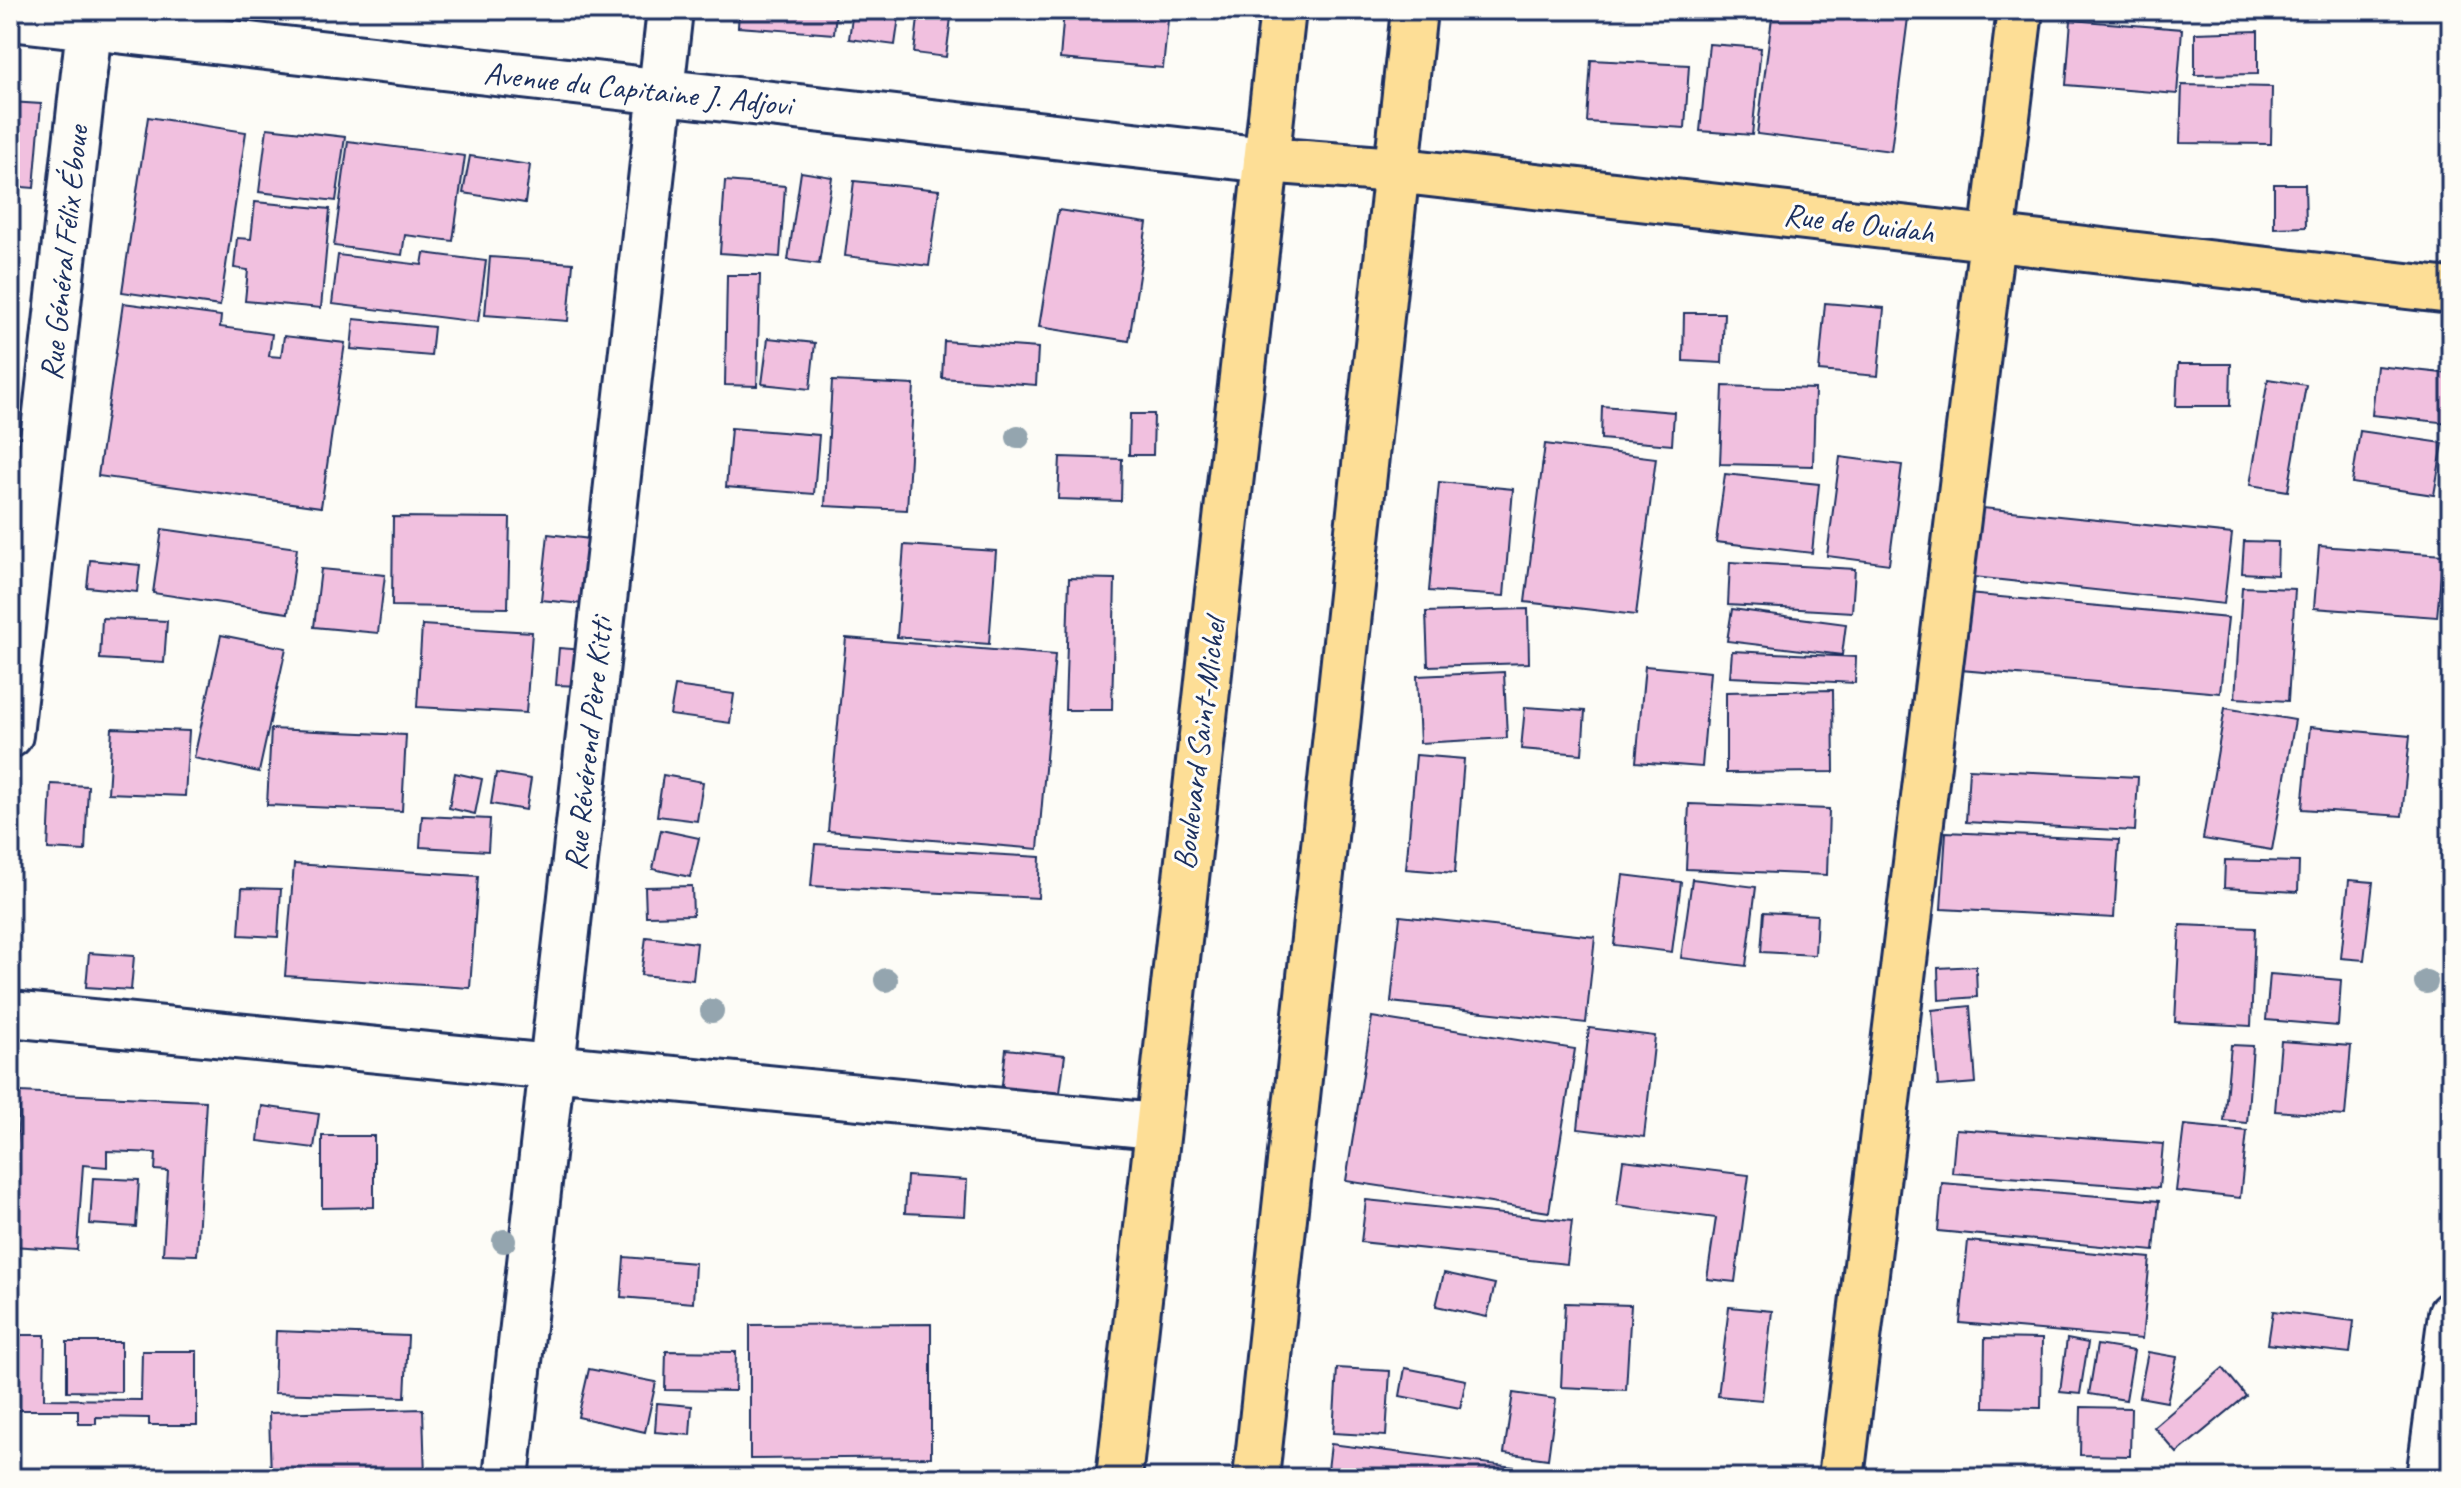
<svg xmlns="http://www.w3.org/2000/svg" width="2461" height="1488" font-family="Caveat,sans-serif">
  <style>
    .building { fill: #f1c0df; stroke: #1b2f5e; stroke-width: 2 }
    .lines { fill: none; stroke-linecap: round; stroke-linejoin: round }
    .minor-casing { stroke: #1b2f5e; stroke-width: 50 }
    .major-casing { stroke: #1b2f5e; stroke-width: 50 }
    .minor { stroke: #fdfcf7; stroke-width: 44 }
    .major { stroke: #fdde96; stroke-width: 44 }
    .tree { fill: #94a5af }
    .labels { text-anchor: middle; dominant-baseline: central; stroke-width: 6; stroke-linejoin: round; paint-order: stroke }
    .street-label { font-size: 32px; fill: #1b2f5e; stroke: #fdfcf7 }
  </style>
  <rect width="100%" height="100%" fill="#fdfcf7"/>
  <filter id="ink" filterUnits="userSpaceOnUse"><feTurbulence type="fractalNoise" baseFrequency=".0125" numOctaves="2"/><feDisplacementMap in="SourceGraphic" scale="16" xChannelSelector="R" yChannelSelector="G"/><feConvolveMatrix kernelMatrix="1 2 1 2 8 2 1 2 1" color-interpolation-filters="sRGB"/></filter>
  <g filter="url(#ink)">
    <path class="building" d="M739,10H836L834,34L738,27Z
      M853,10H900L895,45L849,39Z
      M919,10H952L946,57L914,53Z
      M1064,10H1169L1163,68L1060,59Z
      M1773,10H1909L1891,151L1757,134Z
      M2071,20L2182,29L2177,94L2066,85Z
      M2258,31V74L2195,75V33Z
      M1709,44L1761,48L1752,135L1700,131Z
      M1591,60L1689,65L1685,128L1587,122Z
      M2182,85L2272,87L2271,144L2180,143Z
      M10,102L41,104L34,188L10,186Z
      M148,117L246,132L220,306L122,292Z
      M267,128L345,137L336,201L259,192Z
      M348,141L465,156L453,241L405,235L402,255L334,246Z
      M470,156L530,165L525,203L463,193Z
      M801,172L832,177L819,264L788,260Z
      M725,181L785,186L780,257L720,253Z
      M854,181L939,190L929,266L845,256Z
      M2274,184H2305L2306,227L2274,228Z
      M255,202L330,209L321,308L245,301L248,270L234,268L237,238L251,239Z
      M1058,210L1147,223L1129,341L1039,327Z
      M424,253L486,261L478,322L332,304L338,255L422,265Z
      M490,257L573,263L568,321L485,315Z
      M727,275H760L757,386L725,385Z
      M123,303L221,316L220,327L272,334L269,356L281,357L284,336L345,343L321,507L98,476Z
      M1825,303L1884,308L1878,376L1819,371Z
      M1684,313H1724L1722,363L1683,361Z
      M354,319L434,327L431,356L351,349Z
      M768,338L815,343L810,389L762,384Z
      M944,341L1038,348L1036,385L942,378Z
      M2178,364H2231L2230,406H2176Z
      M2377,366L2451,374L2449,423L2372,415Z
      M2268,379L2306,385L2288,491L2250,485Z
      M832,381L914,385L907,510L825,506Z
      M1723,386L1815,389L1813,466L1720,464Z
      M1602,406L1674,412L1672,445L1601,439Z
      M1130,414H1154L1153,455H1129Z
      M731,428L819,435L814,494L726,487Z
      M2360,431L2443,443L2434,495L2352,483Z
      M1545,444L1656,458L1636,615L1525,602Z
      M1060,457L1122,459L1121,501L1058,499Z
      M1840,457L1902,465L1889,564L1827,556Z
      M1725,474L1819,484L1812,553L1716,542Z
      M1439,482L1513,489L1504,596L1429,591Z
      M1973,507L2232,534L2224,604L1965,576Z
      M393,517L510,518L508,608L392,606Z
      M162,529L297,548L288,613L153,593Z
      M548,534L590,539L583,604L541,600Z
      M2244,541L2278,542L2277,575L2242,573Z
      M904,545L996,551L989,644L897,637Z
      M2319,546L2443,555L2437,617L2314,608Z
      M90,560L140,565L137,592L87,587Z
      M1730,562L1855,569L1852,612L1728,605Z
      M321,569L385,575L378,633L314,627Z
      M1069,578L1115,579L1112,710H1065Z
      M2242,587L2295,589L2288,701L2235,698Z
      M1968,594L2228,618L2220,693L1961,670Z
      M1528,609L1529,663L1428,666L1426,612Z
      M1732,609L1846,624L1842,655L1727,641Z
      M102,618L167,621L164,663L100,659Z
      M422,625L532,632L526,713L417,707Z
      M221,635L286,648L259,772L194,758Z
      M846,638L1055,655L1038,849L828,831Z
      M559,648L584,650L582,686L556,685Z
      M1732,651L1856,657L1855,683L1730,677Z
      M1645,666L1710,672L1702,767L1636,762Z
      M1504,672L1507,738L1420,743L1417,676Z
      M675,686L734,694L730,723L670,715Z
      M1833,690L1834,772L1726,773V692Z
      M1525,707L1585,711L1582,754L1521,749Z
      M2225,708L2295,720L2272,850L2203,839Z
      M2310,727L2410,736L2402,816L2302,809Z
      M112,728L189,731L185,796L108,793Z
      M271,729L406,735L402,811L267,805Z
      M1416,755L1464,759L1455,873L1406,869Z
      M1969,769L2138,777L2135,831L1966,822Z
      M455,773L482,779L475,814L449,808Z
      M496,773L531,779L526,810L491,804Z
      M663,775L703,782L697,821L657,816Z
      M51,784L88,786L85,851L48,849Z
      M1689,804L1829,809L1827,875L1686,869Z
      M422,816L490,819L488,851L420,847Z
      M661,830L699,838L690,877L653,869Z
      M1946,832L2119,840L2114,918L1941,909Z
      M815,844L1040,857L1038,898L811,886Z
      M2225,860L2299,862L2298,892L2224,888Z
      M294,864L478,876L470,988L285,976Z
      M1623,875L1681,882L1672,952L1614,945Z
      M1692,879L1756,887L1746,966L1681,958Z
      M2349,880L2373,882L2364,960L2341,958Z
      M692,886L693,915L646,916L645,887Z
      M242,888L281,889L278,937L239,935Z
      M1764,912L1817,915L1815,955L1761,952Z
      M1400,916L1595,937L1586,1023L1391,1002Z
      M2180,925L2255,928L2251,1026L2175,1022Z
      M646,937L697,943L693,980L641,975Z
      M89,953L134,956L131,990L86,987Z
      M1976,966L1977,997L1939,1000L1938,968Z
      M2270,974L2341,980L2338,1026L2266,1020Z
      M1970,1006L1976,1083L1938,1086L1932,1010Z
      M1372,1017L1575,1049L1549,1212L1346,1181Z
      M1589,1028L1655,1036L1644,1137L1578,1129Z
      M2281,1041L2351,1046L2345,1116L2275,1111Z
      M2231,1045L2253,1046L2247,1123L2224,1121Z
      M1006,1049L1065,1055L1059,1100L1001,1093Z
      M20,1092L206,1101L197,1255L163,1254L168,1171L155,1170L156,1153L107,1151V1167L83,1165L77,1250L11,1246Z
      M262,1106L319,1114L314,1148L258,1141Z
      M2184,1125L2247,1131L2240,1198L2176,1191Z
      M1956,1129L2163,1144L2159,1188L1952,1173Z
      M322,1136H374V1207L322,1208Z
      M1623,1160L1749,1175L1735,1282L1707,1279L1716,1218L1617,1205Z
      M907,1176L967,1180L965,1216L905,1213Z
      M93,1178L139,1180L136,1227L90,1224Z
      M1942,1183L2159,1201L2154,1251L1938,1231Z
      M1366,1200L1572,1221L1567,1264L1361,1242Z
      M1968,1241L2150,1258L2142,1339L1960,1323Z
      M624,1257L695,1263L693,1303L621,1297Z
      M1444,1273L1495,1284L1487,1317L1436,1306Z
      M1565,1303L1631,1305L1626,1390L1561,1387Z
      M1729,1307L1772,1311L1762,1400L1718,1396Z
      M2273,1311L2354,1321L2350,1353L2268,1344Z
      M931,1324V1457L750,1459V1325Z
      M276,1331L408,1336L405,1397L274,1393Z
      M13,1335H45L44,1399L141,1400L142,1351H197V1425H149V1418L96,1417V1424H78V1410H12Z
      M1985,1338L2042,1339L2041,1408L1984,1407Z
      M2067,1339L2088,1343L2080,1394L2060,1392Z
      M67,1342H121V1392L67,1391Z
      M2097,1345L2134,1351L2126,1400L2089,1394Z
      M666,1351L736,1352L735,1391L665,1390Z
      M2148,1352L2177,1357L2167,1402L2139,1397Z
      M1337,1368L1390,1371L1386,1436L1333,1433Z
      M1405,1368L1466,1380L1460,1408L1400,1396Z
      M2223,1368L2246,1396L2177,1453L2154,1427Z
      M589,1369L656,1382L645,1432L578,1417Z
      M1513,1393L1556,1399L1548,1459L1504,1453Z
      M657,1403L692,1406L690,1435L655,1432Z
      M2081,1407L2131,1408L2130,1456L2080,1455Z
      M423,1409L425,1478H271L269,1413Z
      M1331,1444L1515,1467L1514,1478H1327Z
      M1662,1475L1713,1478H1662Z"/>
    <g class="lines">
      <g class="minor-casing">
        <path id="minor" d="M10,18L1266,160
          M10,735L91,10
          M10,1014L1155,1126
          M506,1478L670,10
          M2429,1478L2451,1314"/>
      </g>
      <g class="major-casing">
        <path id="major" d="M1266,160L1395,170L2451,291
          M1119,1478L1283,10
          M1256,1478L1414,10
          M1841,1478L2020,10"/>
      </g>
      <use href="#minor" class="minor"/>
      <use href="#major" class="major"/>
    </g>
    <g class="tree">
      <circle cx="1018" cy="437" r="12"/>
      <circle cx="886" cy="980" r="12"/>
      <circle cx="2426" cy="982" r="12"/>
      <circle cx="712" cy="1011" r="12"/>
      <circle cx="504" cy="1241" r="12"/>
    </g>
  </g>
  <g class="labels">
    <g class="street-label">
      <text transform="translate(638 89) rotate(6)">Avenue du Capitaine J. Adjovi</text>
      <text transform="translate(1859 223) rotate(7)">Rue de Ouidah</text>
      <text transform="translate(64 253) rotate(-84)">Rue Général Félix Éboue</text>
      <text transform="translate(588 744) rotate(-84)">Rue Révérend Père Kitti</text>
      <text transform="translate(1199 744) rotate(-83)">Boulevard Saint-Michel</text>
    </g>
  </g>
  <rect width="2461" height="1488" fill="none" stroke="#fdfcf7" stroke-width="40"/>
  <rect x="20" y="20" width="2421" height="1448" fill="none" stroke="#1b2f5e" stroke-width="3" filter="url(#ink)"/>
</svg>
